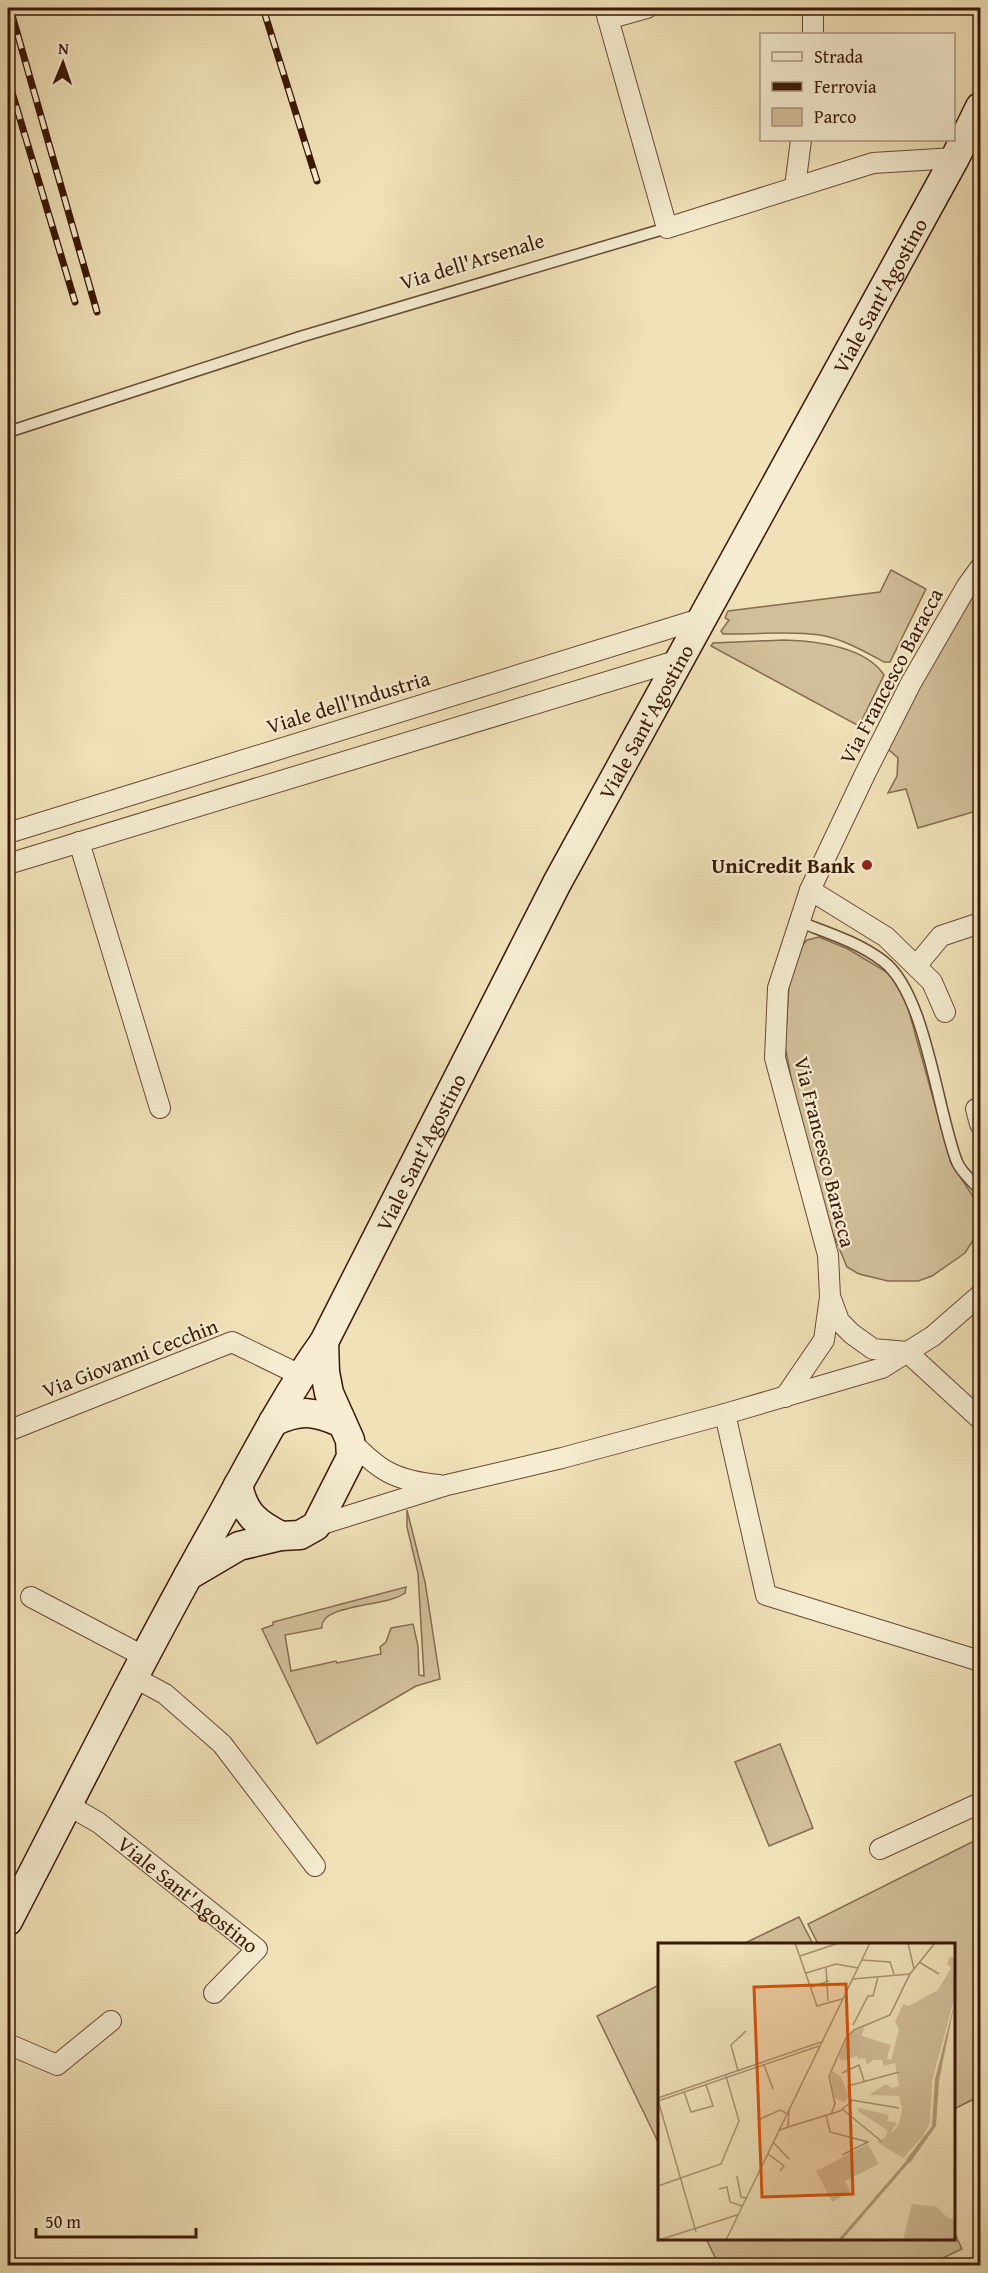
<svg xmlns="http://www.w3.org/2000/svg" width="988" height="2273" font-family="'Gentium Book Plus',serif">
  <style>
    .green { fill: #d1bf9a; stroke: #856c50; stroke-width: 1.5 }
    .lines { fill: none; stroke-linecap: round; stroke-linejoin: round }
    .lane-casing { stroke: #674a32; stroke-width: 13 }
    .street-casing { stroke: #674a32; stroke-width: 22 }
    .secondary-casing { stroke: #391806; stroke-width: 31 }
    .lane { stroke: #f5ecd1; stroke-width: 10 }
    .street { stroke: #f5ecd1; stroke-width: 20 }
    .secondary { stroke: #f5ecd1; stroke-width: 28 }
    .rail-casing { stroke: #391806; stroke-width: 7 }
    .rail { stroke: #f5ecd1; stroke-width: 4.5; stroke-dasharray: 14; stroke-linecap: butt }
    .poi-dot { fill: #8f2418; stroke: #f5ecd1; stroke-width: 2 }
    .labels { text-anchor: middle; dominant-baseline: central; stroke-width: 4.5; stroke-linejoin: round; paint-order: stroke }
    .street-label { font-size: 21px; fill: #391806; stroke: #f5ecd1 }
    .poi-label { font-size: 21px; font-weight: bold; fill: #391806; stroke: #f5ecd1; text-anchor: end }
    .inset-river { fill: none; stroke: #b29d7b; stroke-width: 3 }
    .inset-road { fill: none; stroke: #a79171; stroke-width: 1.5 }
    .view { fill: #d6520b; fill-opacity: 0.15; stroke: #d6520b; stroke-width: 3 }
    .inset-edge { fill: none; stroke: #391806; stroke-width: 3 }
  </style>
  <rect width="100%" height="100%" fill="#f0e1b8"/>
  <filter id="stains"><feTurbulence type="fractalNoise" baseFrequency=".00333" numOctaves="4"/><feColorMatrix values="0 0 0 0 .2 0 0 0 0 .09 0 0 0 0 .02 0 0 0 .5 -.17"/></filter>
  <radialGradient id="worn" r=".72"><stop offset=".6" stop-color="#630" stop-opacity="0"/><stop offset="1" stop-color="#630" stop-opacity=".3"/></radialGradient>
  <path class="green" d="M891,570L926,589L890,662H884C864,651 843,639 820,635C788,630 755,635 723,634L721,631L729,620L725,618L728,611L880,592Z
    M980,571V810L918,828L906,789L888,793L897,776L898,758L887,748Z
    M784,640C815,641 865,646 884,675L859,726L711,646L713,643Z
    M819,937L848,949L890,974L906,1001L951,1163L980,1207V1229L965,1253L932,1276L918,1281H888L859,1274L847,1267L832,1231L794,1093L785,1046L789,985L798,950L807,940Z
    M407,1510L425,1582L440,1679L416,1686L317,1744L262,1629L273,1625V1622L406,1587L405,1593C387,1607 319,1604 322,1628L285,1635L291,1671L336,1661L337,1663L381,1654L380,1647L386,1642L391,1628L413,1624L418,1646L419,1675L424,1676L418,1573L407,1527Z
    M780,1744L813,1828L769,1846L735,1762Z
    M980,1838V2096L954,2109V1944H818L808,1924Z
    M799,1917L813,1944H743Z
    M659,1985V2144L597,2016Z
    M954,2232L962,2249L928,2265H719L706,2239L954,2238Z"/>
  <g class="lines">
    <g class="lane-casing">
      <path id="lane" d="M8,432L300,337L667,228
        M800,922C828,933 858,942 883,961C926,993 937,1111 957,1162C961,1172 973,1182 980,1190"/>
    </g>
    <g class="street-casing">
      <g id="street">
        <path d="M605,8L667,228L873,163L955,158"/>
        <path d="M813,8V34"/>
        <path d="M608,19L647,8"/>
        <path d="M795,187L801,140"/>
        <path d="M8,833L703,618"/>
        <path d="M79,842L160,1108"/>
        <path d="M8,864L679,660"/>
        <path d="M810,890L886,937L932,982L945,1012"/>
        <path d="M916,966L941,936L980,923"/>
        <path d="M980,1108L976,1109L980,1124"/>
        <path d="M831,1299L839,1321L852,1334L873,1349L907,1352"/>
        <path d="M907,1352L980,1419"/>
        <path d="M785,1397L824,1340L830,1297L828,1255L775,1058L778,988L810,890L865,774L911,683L967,586L980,568"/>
        <path d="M725,1414L766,1595L980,1661"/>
        <path d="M8,1431L232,1342L300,1375"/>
        <path d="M350,1440C379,1471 396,1481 439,1485"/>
        <path d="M316,1526L447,1485L562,1458L725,1414L882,1368L933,1336L980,1295"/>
        <path d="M31,1597L145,1657"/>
        <path d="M135,1678L165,1694L222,1744L315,1866"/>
        <path id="s1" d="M68,1805L99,1823L257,1949L214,1993"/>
        <path d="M880,1849L980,1803"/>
        <path d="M8,2044L57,2065L111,2021"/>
      </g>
    </g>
    <g class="secondary-casing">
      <g id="secondary">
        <path d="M273,1422C301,1409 314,1411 342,1423"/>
        <path d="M238,1485C244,1514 256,1523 281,1536"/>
        <path d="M188,1576L239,1546L281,1536L300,1535L316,1526L351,1457L350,1440L329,1393L325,1372L324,1342"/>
        <path id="s2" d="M8,1921C77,1788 144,1653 218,1522C252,1461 283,1399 324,1342L557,883L955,158L980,107"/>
      </g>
    </g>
    <use href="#lane" class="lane"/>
    <use href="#street" class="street"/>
    <use href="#secondary" class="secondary"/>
    <g class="rail-casing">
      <path id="rail" d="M10,8L97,312
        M263,8L317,181
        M8,79L75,302"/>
    </g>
    <use href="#rail" class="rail"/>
  </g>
  <circle class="poi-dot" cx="867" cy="865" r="6"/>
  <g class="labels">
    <g class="street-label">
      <text transform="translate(472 261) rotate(-17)">Via dell'Arsenale</text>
      <text stroke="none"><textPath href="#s2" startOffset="1845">Viale Sant'Agostino</textPath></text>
      <text transform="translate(891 676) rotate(-62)">Via Francesco Baracca</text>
      <text transform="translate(348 702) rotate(-17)">Viale dell'Industria</text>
      <text stroke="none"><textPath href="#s2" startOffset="1359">Viale Sant'Agostino</textPath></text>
      <text stroke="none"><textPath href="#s2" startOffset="873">Viale Sant'Agostino</textPath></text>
      <text transform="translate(825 1152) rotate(76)">Via Francesco Baracca</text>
      <text transform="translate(130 1358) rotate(-21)">Via Giovanni Cecchin</text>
      <text stroke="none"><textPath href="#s1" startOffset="150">Viale Sant'Agostino</textPath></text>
    </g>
    <g class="poi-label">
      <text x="855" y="865">UniCredit Bank</text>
    </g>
  </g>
  <g transform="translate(658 1943)">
    <rect width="297" height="297" fill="#f0e1b8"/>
    <path d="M292,13L297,16V53L274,138L272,179L265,193L245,215L219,199L227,195L230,188L200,168L201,165L231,172L229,178L239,180L234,187V190L241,181L244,167L241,153L211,152L228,141L234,145L241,143L237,120L226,123L224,117H215L209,122L207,115L200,116L199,113L184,118L181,114L191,91L206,84L204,93L233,102L229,115L233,117L241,86L237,79L245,61L251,63L280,47L293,25L289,21ZM175,128L183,134L191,153L187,159L177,155L172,132ZM210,201L221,221L187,238L192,249L174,259L158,228ZM254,261L279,264L290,275L297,276V297H245Z" fill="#d1bf9a"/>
    <path d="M297,58L281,138L278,183L252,220L248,217L274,183L277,136Z" fill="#b29d7b"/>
    <path class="inset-river" d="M182,297L252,216"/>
    <path class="inset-road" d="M137,0L159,63L184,56M250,0L256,26M142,13L181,0M204,17L232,19L236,31M261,19L281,31M168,24L170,58M148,30L178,21L200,25M195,36L252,31M153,44L171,38M195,82L210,53H215L220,34M106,122L115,146M80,128L73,102L88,88M184,130L201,122L206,138M26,149L33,169L55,163L48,142M0,155L163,99M0,157L38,289M193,157L241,165M0,158L161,103M184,166L223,198M173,171L177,161L171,133L188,95L196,87L232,72L252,31L277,0M168,172L172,189L210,199L184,212M100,177L122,167L128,170M130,184L182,168L193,159L190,143L241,129M120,188L130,184L131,167M115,199L131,216M110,211L126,223L122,228M79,233L83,254L88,255M0,243L63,221L81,178L68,133M61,246L69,244L72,259L84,263M1,297L79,272M68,297L212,0"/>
    <path class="view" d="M188,41L195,251L104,254L96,44Z"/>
    <rect width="297" height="297" class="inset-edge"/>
  </g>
  <rect width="988" height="2273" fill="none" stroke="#f0e1b8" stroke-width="30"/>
  <rect x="9" y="9" width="970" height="2255" fill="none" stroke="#391806" stroke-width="3"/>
  <rect x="15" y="15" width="958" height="2243" fill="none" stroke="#391806" stroke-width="1.5"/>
  <rect x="760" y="33" width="195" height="108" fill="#f5ecd1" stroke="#aa9780" stroke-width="1.5"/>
  <rect x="772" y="52" width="30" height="9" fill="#f5ecd1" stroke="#aa9780" stroke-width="1.5"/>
  <text x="814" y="63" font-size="18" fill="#391806">Strada</text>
  <rect x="772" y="82" width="30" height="9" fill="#391806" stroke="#aa9780" stroke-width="1.5"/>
  <text x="814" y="93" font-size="18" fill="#391806">Ferrovia</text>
  <rect x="772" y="108" width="30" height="18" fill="#d1bf9a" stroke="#aa9780" stroke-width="1.5"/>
  <text x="814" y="123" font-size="18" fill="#391806">Parco</text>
  <g transform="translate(63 63) rotate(2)" stroke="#f5ecd1" stroke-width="4.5" paint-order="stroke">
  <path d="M0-4.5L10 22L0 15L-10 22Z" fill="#391806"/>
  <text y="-9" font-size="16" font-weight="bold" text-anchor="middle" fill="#391806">N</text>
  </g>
  <path d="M36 2228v9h160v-9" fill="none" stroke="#391806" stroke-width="3"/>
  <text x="45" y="2228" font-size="18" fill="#391806" stroke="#f5ecd1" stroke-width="4.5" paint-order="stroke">50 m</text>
  <rect width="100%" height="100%" filter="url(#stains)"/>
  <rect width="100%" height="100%" fill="url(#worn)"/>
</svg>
